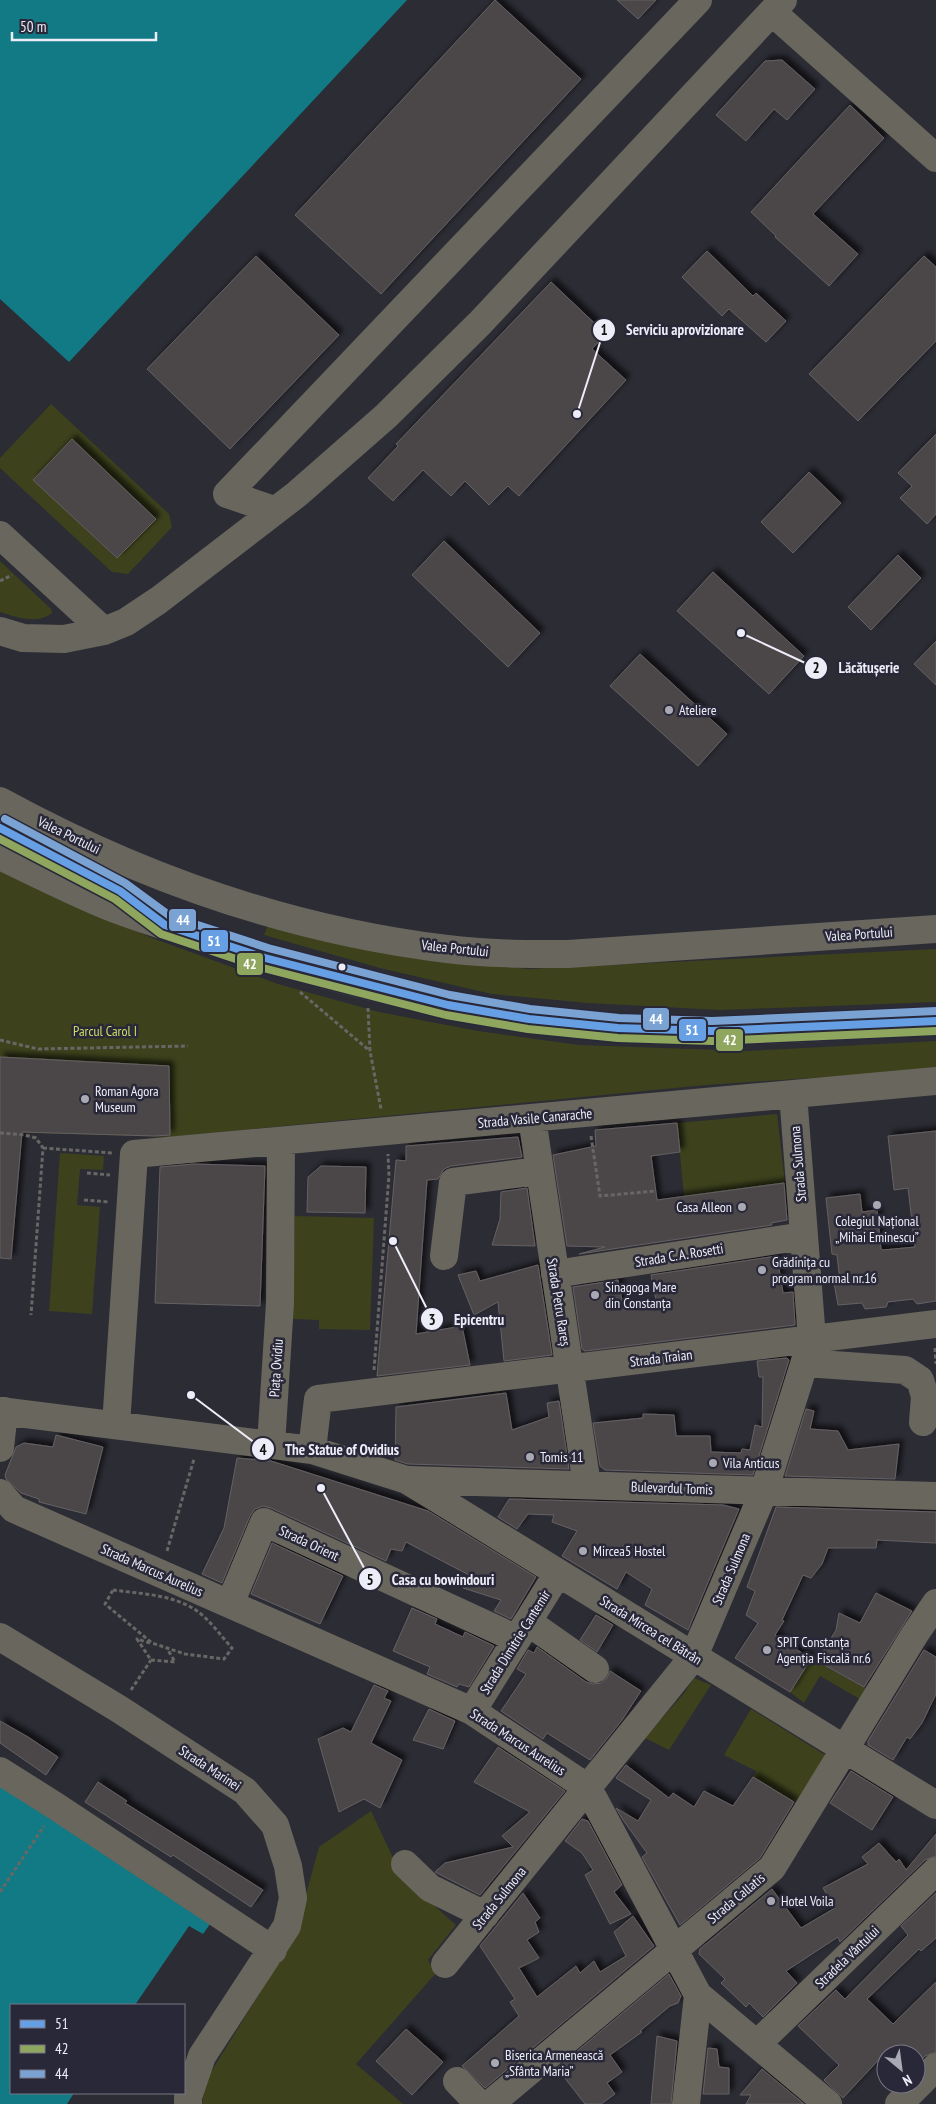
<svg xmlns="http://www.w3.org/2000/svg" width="936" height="2104" font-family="'PT Sans Narrow',sans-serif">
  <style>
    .green { fill: #3d421c; fill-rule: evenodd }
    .water { fill: #117a85 }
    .building { fill: #4b4749; stroke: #656163; filter: url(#shadow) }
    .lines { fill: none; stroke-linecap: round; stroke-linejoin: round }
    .path { stroke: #686765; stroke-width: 3; stroke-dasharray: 4 2.5; stroke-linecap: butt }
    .minor { stroke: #69665d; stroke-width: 28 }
    .bus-1-casing { stroke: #292839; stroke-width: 11 }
    .bus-2-casing { stroke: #292839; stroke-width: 11 }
    .bus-3-casing { stroke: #292839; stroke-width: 11 }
    .bus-1 { stroke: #669fe4; stroke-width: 8 }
    .bus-2 { stroke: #8fa65e; stroke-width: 8 }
    .bus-3 { stroke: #7aa2d2; stroke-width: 8 }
    .poi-dot { fill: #a9a9b4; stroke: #292839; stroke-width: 2 }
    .bus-dot { fill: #ededf8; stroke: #292839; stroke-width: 2 }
    .labels { text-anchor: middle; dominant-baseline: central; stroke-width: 5; stroke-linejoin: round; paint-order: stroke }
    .poi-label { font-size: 14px; fill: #ededf8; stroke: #292839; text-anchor: start }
    .street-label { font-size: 14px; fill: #ededf8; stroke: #292839 }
    .park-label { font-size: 14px; fill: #cfde66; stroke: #292839 }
    .leader { fill: none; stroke: #ededf8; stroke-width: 2 }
    .callout-dot { fill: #ededf8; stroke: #292839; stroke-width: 2 }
    .mark-label { font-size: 15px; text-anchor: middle; font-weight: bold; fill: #111 }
    .callout-label { font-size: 15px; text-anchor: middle; font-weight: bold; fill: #ededf8; stroke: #292839; stroke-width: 5; stroke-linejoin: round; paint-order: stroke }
    .line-badge { stroke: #292839; stroke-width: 2 }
    .badge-label { font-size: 14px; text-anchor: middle; font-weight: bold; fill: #fff }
  </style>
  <defs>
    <filter id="shadow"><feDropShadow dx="4.5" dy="-4.5" stdDeviation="2.5" flood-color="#0009"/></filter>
  </defs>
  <rect width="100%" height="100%" fill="#2c2c35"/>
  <path class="green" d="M51,404L169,514L172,527L128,574L112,572L0,468V458ZM72,439L155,519L116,558L33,479Z
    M0,561L51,609L52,613C36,625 17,617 0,612Z
    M0,871L152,938L278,984L379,1012L478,1031L579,1045L749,1051L936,1041V1067L885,1073L706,1085L170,1137L0,1132Z
    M268,925L402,956L528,969L936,949V1002L720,1010L588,1003L492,994L380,968L264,935Z
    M777,1114L785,1183L684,1196L677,1123Z
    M60,1153L104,1156L103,1170L80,1169L77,1205L100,1207L92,1314L49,1311Z
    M295,1216L374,1218L370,1330L319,1329V1320L292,1319Z
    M811,1659L869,1690L863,1701L820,1676L804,1703L790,1692Z
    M694,1678L711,1685L669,1750L645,1738L685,1692Z
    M751,1709L825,1755L800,1805L753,1777L756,1771L724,1755Z
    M371,1811L402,1877L456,1925L428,1960L436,1973L356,2064L403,2104H202L206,2080L294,1938L319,1847Z"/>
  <path class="water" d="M0,0H407L69,362L0,299Z
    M0,1783L213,1920L203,1934L189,1926L135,2005H11V2093H74L67,2104H0Z"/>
  <path class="building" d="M495,0L581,79L381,294L295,215Z
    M617,0H656L638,19Z
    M782,60L815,89L787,120L774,109L746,141L716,115L765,61Z
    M850,105L884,138L813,214L858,254L829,286L775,237L776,236L751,212Z
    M707,251L753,296L756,293L786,321L766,342L729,309L722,316L682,277Z
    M256,256L339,335L230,449L147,369Z
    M924,256L936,267V341L858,421L809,374Z
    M551,282L606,334L592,349L626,380L519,496L508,486L489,505L465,481L451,496L423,470L393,501L368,478L398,446L396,444Z
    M936,434V514L927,524L900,498L912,486L898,473Z
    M72,439L156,519L117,558L33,480Z
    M809,472L841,503L793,553L761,522Z
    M444,541L540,633L508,667L412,575Z
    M898,555L921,578L871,630L848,607Z
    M713,572L804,656L769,694L677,611Z
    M936,641V685L914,664Z
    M640,654L727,734L698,766L610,686Z
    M0,1057L169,1066L170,1135L155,1136L22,1132L11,1259L0,1258Z
    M677,1123L680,1152L651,1156L657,1200L784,1183L787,1220L771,1223L772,1225L579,1254L605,1247L567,1246L553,1155L596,1146L595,1130Z
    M936,1131V1301L917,1304L913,1299L888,1302L886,1307L865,1309L862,1303L838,1305L834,1283L840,1282L837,1255L832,1254L826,1198L860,1194L862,1212L877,1210L881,1249L883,1250L915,1247L908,1188L894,1190L888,1136Z
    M518,1137L522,1157L451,1166L444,1169L438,1179L427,1180L416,1334L462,1326L470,1365L377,1376L396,1160L406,1161V1146Z
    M194,1164L265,1166L260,1306L155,1303L160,1167Z
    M321,1166L366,1167L365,1213L307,1212L308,1177Z
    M527,1188L535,1246L492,1245L500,1219L501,1192Z
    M777,1256L783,1293L793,1292L795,1325L585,1351L582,1349L573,1287L618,1280L624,1310L657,1305L651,1275Z
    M538,1265L552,1355L504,1361L498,1302L474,1315L458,1275L476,1271L480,1281Z
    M787,1358L789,1360L753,1475L605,1470L600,1466L593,1423L643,1418V1414L674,1415L676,1436H710L711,1452L741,1453L742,1449L750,1450L755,1425L762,1427L763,1377H759L757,1361Z
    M506,1393L512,1430L549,1417L547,1403L559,1401L569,1469L408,1464L395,1460L396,1407Z
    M806,1409L814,1411L810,1429L838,1431L848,1450L899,1444L895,1479L785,1476Z
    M56,1435L103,1447L86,1514L39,1502V1499L21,1493L6,1479L5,1475L16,1447L24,1443L53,1447Z
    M237,1458L271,1461L428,1511L536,1577L511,1619L494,1611L501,1600L463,1588L469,1575L406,1542L402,1551L391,1549L386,1561L271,1508L263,1506L255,1509L250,1516L222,1583L202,1574L224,1528Z
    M509,1499L723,1505L739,1509L688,1630L645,1605L652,1589L626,1572L617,1589L562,1556L577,1531L552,1522L554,1515L528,1514L517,1529L498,1517Z
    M776,1507L936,1512V1543L877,1540L876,1548H828L822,1564L811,1578L803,1575L782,1620L784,1621L775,1635L811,1659L790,1692L735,1658L758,1623L746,1615L755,1591L747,1587Z
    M272,1543L343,1576L320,1624L251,1594Z
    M876,1593L912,1611L864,1687L817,1661L836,1630L839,1613L860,1623Z
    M412,1608L437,1619L435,1624L463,1637L465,1632L494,1646L469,1687L459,1684L457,1687L427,1674L430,1667L393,1651Z
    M596,1615L613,1625L597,1652L580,1640Z
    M537,1647L586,1682L593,1684L601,1683L607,1678L610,1671L641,1691L622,1720L590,1760L547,1733L543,1739L501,1711L526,1674L517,1669L528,1650L534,1653Z
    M924,1650L936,1657V1694L922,1723L910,1739L907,1737L893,1760L868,1745V1741Z
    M374,1685L388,1691L384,1698L391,1701L371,1743L402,1760L380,1808L364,1799L339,1812L318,1739L343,1728L351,1732Z
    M429,1709L455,1721L443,1749L413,1740Z
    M0,1721L28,1737L58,1757L46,1775L0,1743Z
    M498,1747L565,1791L480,1895L435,1872L445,1863L513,1847L502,1836L530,1812L474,1782Z
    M626,1765L669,1798L673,1793L694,1807L704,1791L733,1806L753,1777L794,1802L760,1858L680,1925L642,1857L647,1853L623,1820L616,1808L638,1821L651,1800L616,1778Z
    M851,1771L893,1797L872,1830L830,1803Z
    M98,1782L127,1801L125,1803L263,1890L251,1907L173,1855L171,1857L85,1802Z
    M582,1819L588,1821L622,1885L614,1892L631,1914L610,1924L585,1875L593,1870L582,1853L565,1841Z
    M936,1834V1856L925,1860L840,1942L838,1937L786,1971L797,1983L763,2017L749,2003L746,2007L721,1983L725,1979L699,1954L700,1949L772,1889L801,1928L835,1908L823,1888L868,1864L862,1857L879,1843L896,1862L899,1859L906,1870Z
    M523,1893L540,1918L535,1922L539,1932L527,1940L539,1958L519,1968L537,1997L576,1966L580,1973L594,1961L600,1972L626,1956L614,1932L633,1916L654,1946L485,2088L462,2066L519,2016L510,2002L515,1999L480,1946Z
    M936,1893V1938L921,1951L919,1949L867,1999L893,2024L936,1982V2052L925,2056L916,2065V2054L885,2053L843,2098L824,2080L839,2065L798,2026L836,1990L845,1999L908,1935L901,1926Z
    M669,1974L681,1996L678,2003L670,2006L640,2031L642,2032L610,2055L622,2072L607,2083L615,2094L601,2104H585L557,2068Z
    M406,2029L443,2062L412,2095L376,2061Z
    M657,2036L677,2041L671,2104H651Z
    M708,2048L717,2049L719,2067L729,2068V2094H703Z
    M762,2069L804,2104H746L751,2095H740Z"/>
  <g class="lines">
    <path class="path" d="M0,581L12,575
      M300,992L370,1051
      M368,1008L370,1051L381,1109
      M0,1040L38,1049L188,1046
      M0,1133L25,1135L36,1138L43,1148L31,1315
      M591,1136L600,1196L655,1191
      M43,1148L113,1153
      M87,1173L110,1175
      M84,1200L109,1202
      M935,1348L936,1364
      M374,1370L389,1175L388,1154
      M167,1551L194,1459
      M113,1590C140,1594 173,1594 197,1611C210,1620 221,1636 232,1648L224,1659L185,1654L152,1643L105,1604Z
      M150,1643L137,1639L151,1660
      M151,1660L175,1662L168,1650
      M131,1690L151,1660
      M0,1892L44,1826"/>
    <path class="minor" d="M772,12L936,158
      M274,510L227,494L698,0
      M0,535L104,631
      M0,631L23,638L64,639L104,631L126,622L159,600L297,494L386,416L480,323L783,0
      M0,801C139,877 290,930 447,949C487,954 528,954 568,954L936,929
      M0,828L120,891L138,905
      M0,856C36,873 73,892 110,907C141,919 174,929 206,939C339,983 477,1017 617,1028C723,1036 830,1026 936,1021
      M532,1118L587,1485
      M444,1256L453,1182L539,1171
      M555,1274L804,1236
      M805,1363L905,1370L920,1380L925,1396L923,1422
      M0,1411L312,1450L407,1480L936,1805
      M116,1425L134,1154L936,1081
      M271,1445L280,1303L281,1141
      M0,1448L4,1411
      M312,1450L318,1399L936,1324
      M409,1480L936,1496
      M0,1493L14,1509L472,1711L588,1788L698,1995L828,2104
      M230,1604L264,1522L517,1639
      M528,1622L595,1669
      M0,1637L119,1709L245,1791L275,1825L288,1866L293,1898L287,1926L202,2056L188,2097V2104
      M472,1711L558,1573
      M0,1771L57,1807L273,1950
      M405,1864L430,1888L485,1915
      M445,1964L694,1656L764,1491L812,1339L793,1094
      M757,2044L936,1871
      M457,2081L479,2104
      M490,2104L772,1868L915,1634L936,1603
      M686,2104L698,1995
      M899,2104L936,2067"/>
    <g class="bus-1-casing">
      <path id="bus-1" d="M0,828L120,891L165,925L265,958L448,1005L529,1019L618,1028L712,1031L936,1021"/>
    </g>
    <g class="bus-2-casing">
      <path id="bus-2" d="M0,839L115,899L161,934L263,968L446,1015L528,1029L618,1038L712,1041L936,1031"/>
    </g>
    <g class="bus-3-casing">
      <path id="bus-3" d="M5,819L125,883L170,916L268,948L450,995L530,1009L619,1018L712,1021L936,1011"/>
    </g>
    <use href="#bus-1" class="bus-1"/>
    <use href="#bus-2" class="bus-2"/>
    <use href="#bus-3" class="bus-3"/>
  </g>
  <g class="poi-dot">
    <circle cx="669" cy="710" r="5"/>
    <circle cx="85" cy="1099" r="5"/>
    <circle cx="877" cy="1205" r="5"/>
    <circle cx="742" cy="1207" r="5"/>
    <circle cx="762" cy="1270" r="5"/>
    <circle cx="595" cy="1295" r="5"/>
    <circle cx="530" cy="1457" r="5"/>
    <circle cx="713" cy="1463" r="5"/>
    <circle cx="583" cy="1551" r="5"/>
    <circle cx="767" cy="1650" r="5"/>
    <circle cx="771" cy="1901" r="5"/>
    <circle cx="495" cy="2063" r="5"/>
  </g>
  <circle class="bus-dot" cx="342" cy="967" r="4.5"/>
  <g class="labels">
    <g class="poi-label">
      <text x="679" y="710">Ateliere</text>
      <text x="95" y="1091">Roman Agora<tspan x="95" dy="16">Museum</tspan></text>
      <text x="732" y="1207" text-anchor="end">Casa Alleon</text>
      <text x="877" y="1221" text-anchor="middle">Colegiul Național<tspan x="877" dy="16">„Mihai Eminescu”</tspan></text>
      <text x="772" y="1262">Grădinița cu<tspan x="772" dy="16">program normal nr.16</tspan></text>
      <text x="605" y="1287">Sinagoga Mare<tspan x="605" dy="16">din Constanța</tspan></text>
      <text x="540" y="1457">Tomis 11</text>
      <text x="723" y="1463">Vila Anticus</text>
      <text x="593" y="1551">Mircea5 Hostel</text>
      <text x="777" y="1642">SPIT Constanța<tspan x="777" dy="16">Agenția Fiscală nr.6</tspan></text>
      <text x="781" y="1901">Hotel Voila</text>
      <text x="505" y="2055">Biserica Armenească<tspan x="505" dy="16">„Sfânta Maria”</tspan></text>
    </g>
    <g class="street-label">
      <text transform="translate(69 835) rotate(26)">Valea Portului</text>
      <text transform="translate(859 934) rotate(-4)">Valea Portului</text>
      <text transform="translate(455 948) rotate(6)">Valea Portului</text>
      <text transform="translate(535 1118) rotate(-5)">Strada Vasile Canarache</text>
      <text transform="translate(798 1164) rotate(-95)">Strada Sulmona</text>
      <text transform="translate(679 1255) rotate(-9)">Strada C. A. Rosetti</text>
      <text transform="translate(559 1302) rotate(81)">Strada Petru Rareș</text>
      <text transform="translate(661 1358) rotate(-7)">Strada Traian</text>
      <text transform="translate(276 1368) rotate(-86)">Piața Ovidiu</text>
      <text transform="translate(672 1488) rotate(2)">Bulevardul Tomis</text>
      <text transform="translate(309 1543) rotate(25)">Strada Orient</text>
      <text transform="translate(731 1569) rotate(-67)">Strada Sulmona</text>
      <text transform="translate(152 1570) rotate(24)">Strada Marcus Aurelius</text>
      <text transform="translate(651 1630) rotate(32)">Strada Mircea cel Bătrân</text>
      <text transform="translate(515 1642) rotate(-58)">Strada Dimitrie Cantemir</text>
      <text transform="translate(518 1742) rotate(33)">Strada Marcus Aurelius</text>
      <text transform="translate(210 1768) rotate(33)">Strada Marinei</text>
      <text transform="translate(499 1898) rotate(-51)">Strada Sulmona</text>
      <text transform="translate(736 1898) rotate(-40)">Strada Callatis</text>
      <text transform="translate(847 1957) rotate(-44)">Stradela Vântului</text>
    </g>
    <g class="park-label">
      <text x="105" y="1031">Parcul Carol I</text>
    </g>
  </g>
  <path class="leader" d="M577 414L604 330M741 633L816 668M393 1241L432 1319M191 1395L263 1449M321 1488L370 1579"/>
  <g class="callout-dot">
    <circle cx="577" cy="414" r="5"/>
    <circle cx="741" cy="633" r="5"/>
    <circle cx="393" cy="1241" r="5"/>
    <circle cx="191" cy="1395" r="5"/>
    <circle cx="321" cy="1488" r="5"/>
    <circle cx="604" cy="330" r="12"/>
    <circle cx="816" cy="668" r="12"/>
    <circle cx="432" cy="1319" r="12"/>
    <circle cx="263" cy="1449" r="12"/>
    <circle cx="370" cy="1579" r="12"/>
  </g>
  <g class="mark-label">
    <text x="604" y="335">1</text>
    <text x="816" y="673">2</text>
    <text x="432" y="1325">3</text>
    <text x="263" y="1455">4</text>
    <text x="370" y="1585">5</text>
  </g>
  <g class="callout-label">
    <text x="685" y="335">Serviciu aprovizionare</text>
    <text x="869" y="673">Lăcătușerie</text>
    <text x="479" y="1325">Epicentru</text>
    <text x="342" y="1455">The Statue of Ovidius</text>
    <text x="443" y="1585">Casa cu bowindouri</text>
  </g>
  <g class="line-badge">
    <rect x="168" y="908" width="29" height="24" rx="5" fill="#7aa2d2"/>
    <rect x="200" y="929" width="29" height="24" rx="5" fill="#669fe4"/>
    <rect x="236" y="952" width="28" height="24" rx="5" fill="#8fa65e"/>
    <rect x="642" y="1007" width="28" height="24" rx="5" fill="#7aa2d2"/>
    <rect x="678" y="1018" width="29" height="24" rx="5" fill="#669fe4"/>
    <rect x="715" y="1028" width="29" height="24" rx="5" fill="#8fa65e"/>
  </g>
  <g class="badge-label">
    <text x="183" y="925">44</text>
    <text x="214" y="946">51</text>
    <text x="250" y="969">42</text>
    <text x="656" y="1024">44</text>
    <text x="692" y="1035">51</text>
    <text x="730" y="1045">42</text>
  </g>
  <rect x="10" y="2004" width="175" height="90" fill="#292839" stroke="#777785"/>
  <rect x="20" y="2020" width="25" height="8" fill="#669fe4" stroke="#777785"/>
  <text x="55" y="2029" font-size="15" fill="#ededf8">51</text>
  <rect x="20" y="2045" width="25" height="8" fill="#8fa65e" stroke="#777785"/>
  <text x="55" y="2054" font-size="15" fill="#ededf8">42</text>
  <rect x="20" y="2070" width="25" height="8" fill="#7aa2d2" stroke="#777785"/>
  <text x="55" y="2079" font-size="15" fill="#ededf8">44</text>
  <g transform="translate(901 2069) rotate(151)"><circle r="24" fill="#292839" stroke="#777785"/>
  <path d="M0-4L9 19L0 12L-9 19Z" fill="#a9a9b4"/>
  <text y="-8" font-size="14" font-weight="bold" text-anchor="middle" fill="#ededf8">N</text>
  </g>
  <path d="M12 32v8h144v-8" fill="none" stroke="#ededf8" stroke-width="2.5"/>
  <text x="20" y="32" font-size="15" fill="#ededf8" stroke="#292839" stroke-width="4" paint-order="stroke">50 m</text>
</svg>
